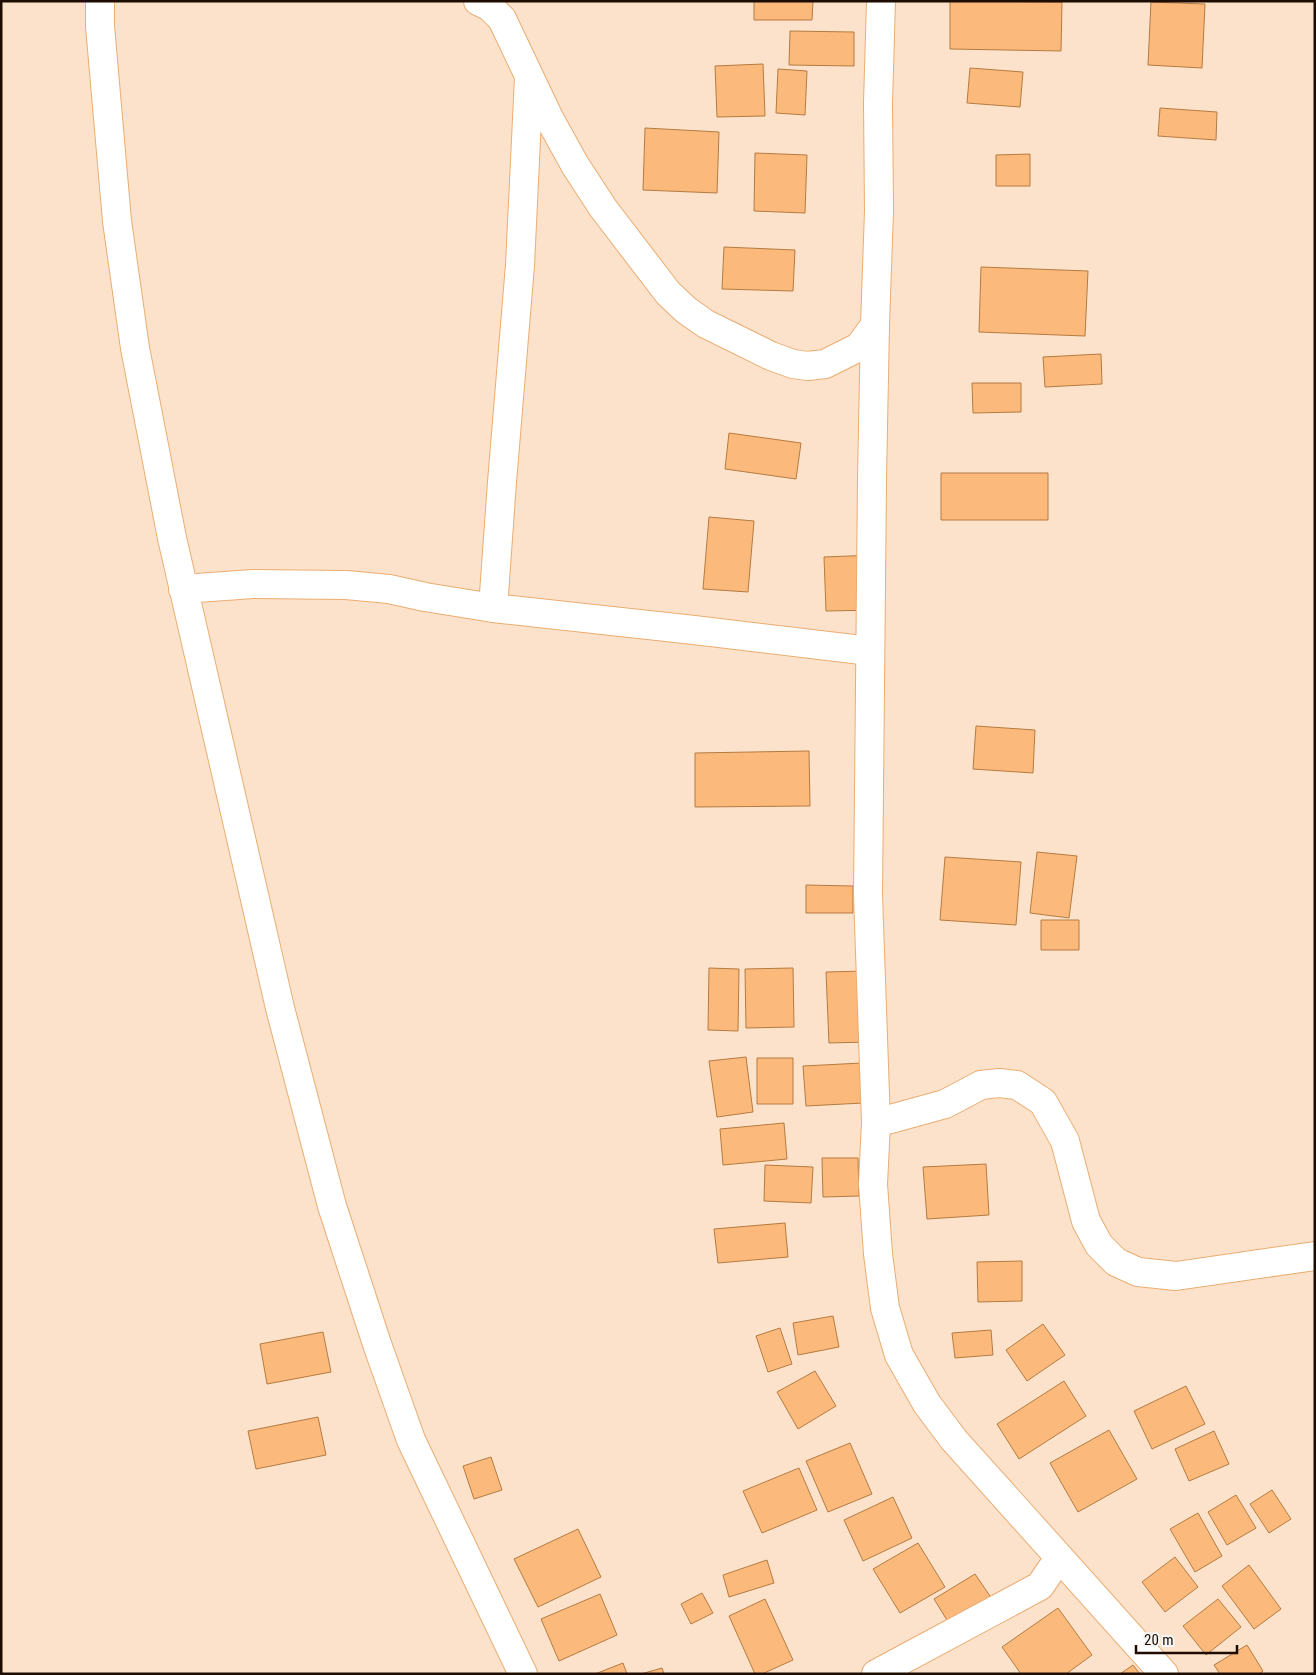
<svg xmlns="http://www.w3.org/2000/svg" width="1316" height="1675" font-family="'Roboto Condensed',sans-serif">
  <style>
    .building { fill: #fbba7c; stroke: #b57b40 }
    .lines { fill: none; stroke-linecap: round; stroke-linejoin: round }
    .street-casing { stroke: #eaad72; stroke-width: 30 }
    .secondary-casing { stroke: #eaad72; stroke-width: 30 }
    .street { stroke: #fff; stroke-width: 28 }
    .secondary { stroke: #fff; stroke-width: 28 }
  </style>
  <rect width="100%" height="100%" fill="#fce2cb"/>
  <path class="building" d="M754,1H813L812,20H754Z
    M950,1L1062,2L1061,51L950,49Z
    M1151,2L1205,4L1202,68L1148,65Z
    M790,31L854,32V66L789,65Z
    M763,64L765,116L717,117L715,66Z
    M970,68L1023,72L1020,107L967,103Z
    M778,69L807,71L805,115L776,113Z
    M1160,108L1217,112L1216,140L1158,136Z
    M645,128L719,132L717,193L643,190Z
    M755,153L807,155L805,213L754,211Z
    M1030,154V186H996V155Z
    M724,247L795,250L793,291L722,289Z
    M981,267L1088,271L1085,336L979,332Z
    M1101,354L1102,384L1045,387L1043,357Z
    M972,383H1021V412L973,413Z
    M729,433L801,443L796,479L725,469Z
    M941,473H1048V520H941Z
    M709,517L754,521L748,592L703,589Z
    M876,555L878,610L826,611L824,557Z
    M976,726L1035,730L1033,773L973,769Z
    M809,751L810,806L695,807V753Z
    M1037,852L1077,856L1069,918L1030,913Z
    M945,857L1021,862L1016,925L940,920Z
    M806,885L853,886V913H806Z
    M1041,920H1079V950H1041Z
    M709,968L739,969L738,1031L708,1030Z
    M793,968L794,1027L746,1028L745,969Z
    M865,971L868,1042L829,1043L826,972Z
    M746,1057L753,1112L717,1117L709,1061Z
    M757,1058H793V1104H757Z
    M862,1063L863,1103L806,1106L803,1066Z
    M784,1123L787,1159L723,1165L720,1129Z
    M822,1158H858L859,1196L823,1197Z
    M986,1164L989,1215L927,1219L923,1167Z
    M765,1165L813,1167L811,1203L764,1201Z
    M785,1223L788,1257L718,1263L714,1229Z
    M1022,1261V1301L978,1302L977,1262Z
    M833,1316L839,1347L798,1355L793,1323Z
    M1043,1324L1065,1355L1027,1381L1006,1350Z
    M780,1328L792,1364L768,1372L756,1336Z
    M991,1330L993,1355L955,1358L952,1333Z
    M323,1332L331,1372L267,1384L260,1344Z
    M815,1371L836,1406L798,1429L777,1392Z
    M1064,1381L1086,1416L1019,1459L997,1424Z
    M1186,1386L1205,1424L1152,1449L1134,1411Z
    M318,1417L326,1455L256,1469L248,1431Z
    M1109,1430L1137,1479L1078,1512L1050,1463Z
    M1214,1431L1229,1464L1189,1481L1175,1449Z
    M850,1443L872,1494L828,1512L806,1461Z
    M491,1457L502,1490L474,1499L463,1466Z
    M799,1468L817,1510L762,1533L743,1491Z
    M1272,1490L1291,1519L1269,1533L1250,1504Z
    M1236,1495L1256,1528L1227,1545L1208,1512Z
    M893,1497L912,1538L863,1561L844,1520Z
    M1198,1513L1222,1556L1195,1572L1170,1529Z
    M578,1529L601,1577L538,1607L514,1559Z
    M918,1543L945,1587L900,1613L873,1569Z
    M1175,1557L1198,1587L1165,1612L1142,1582Z
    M767,1560L774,1583L729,1597L723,1575Z
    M1249,1565L1281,1609L1254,1629L1222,1586Z
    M975,1574L992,1599L950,1625L934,1599Z
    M702,1593L713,1613L691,1624L681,1604Z
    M600,1594L617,1635L559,1661L541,1619Z
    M765,1599L793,1660L762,1674H755L729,1616Z
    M1218,1599L1241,1627L1206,1655L1183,1626Z
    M1058,1608L1092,1655L1066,1674H1021L1002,1647Z
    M1247,1645L1263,1671L1259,1674H1220L1214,1665Z
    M623,1663L627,1674H595Z
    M1133,1665L1140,1674H1120Z
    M662,1668L664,1674H641Z"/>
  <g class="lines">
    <g class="street-casing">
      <path id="street" d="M100,1V26L117,221L135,348L172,538L280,1008L332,1206L377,1344L411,1440L523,1674
        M478,1L490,7L502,19L549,118L575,165L603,208L668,293L686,310L706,324L771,356L793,364L808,366L825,364L859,347L875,325
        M529,77L520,265L502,482L493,608L694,630L870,651
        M183,589L253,584L346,585L389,589L425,597L493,608
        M876,1123L945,1104L981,1085L999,1083L1017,1085L1043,1102L1065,1141L1086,1221L1099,1245L1116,1262L1138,1272L1176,1276L1315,1256
        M876,1674L1040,1586L1059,1558"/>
    </g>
    <g class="secondary-casing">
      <path id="secondary" d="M881,1L878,103L879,211L875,325L872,479L868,895L876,1123L873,1184L878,1254L885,1308L899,1355L927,1404L954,1440L1164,1674"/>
    </g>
    <use href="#street" class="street"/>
    <use href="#secondary" class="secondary"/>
  </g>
  <rect width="1316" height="1675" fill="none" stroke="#1e0c00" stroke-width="5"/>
  <path d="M1136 1645v8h101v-8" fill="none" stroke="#1e0c00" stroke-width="2.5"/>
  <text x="1144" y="1645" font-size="15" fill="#1e0c00" stroke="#f4f5f4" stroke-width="4" paint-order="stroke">20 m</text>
</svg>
